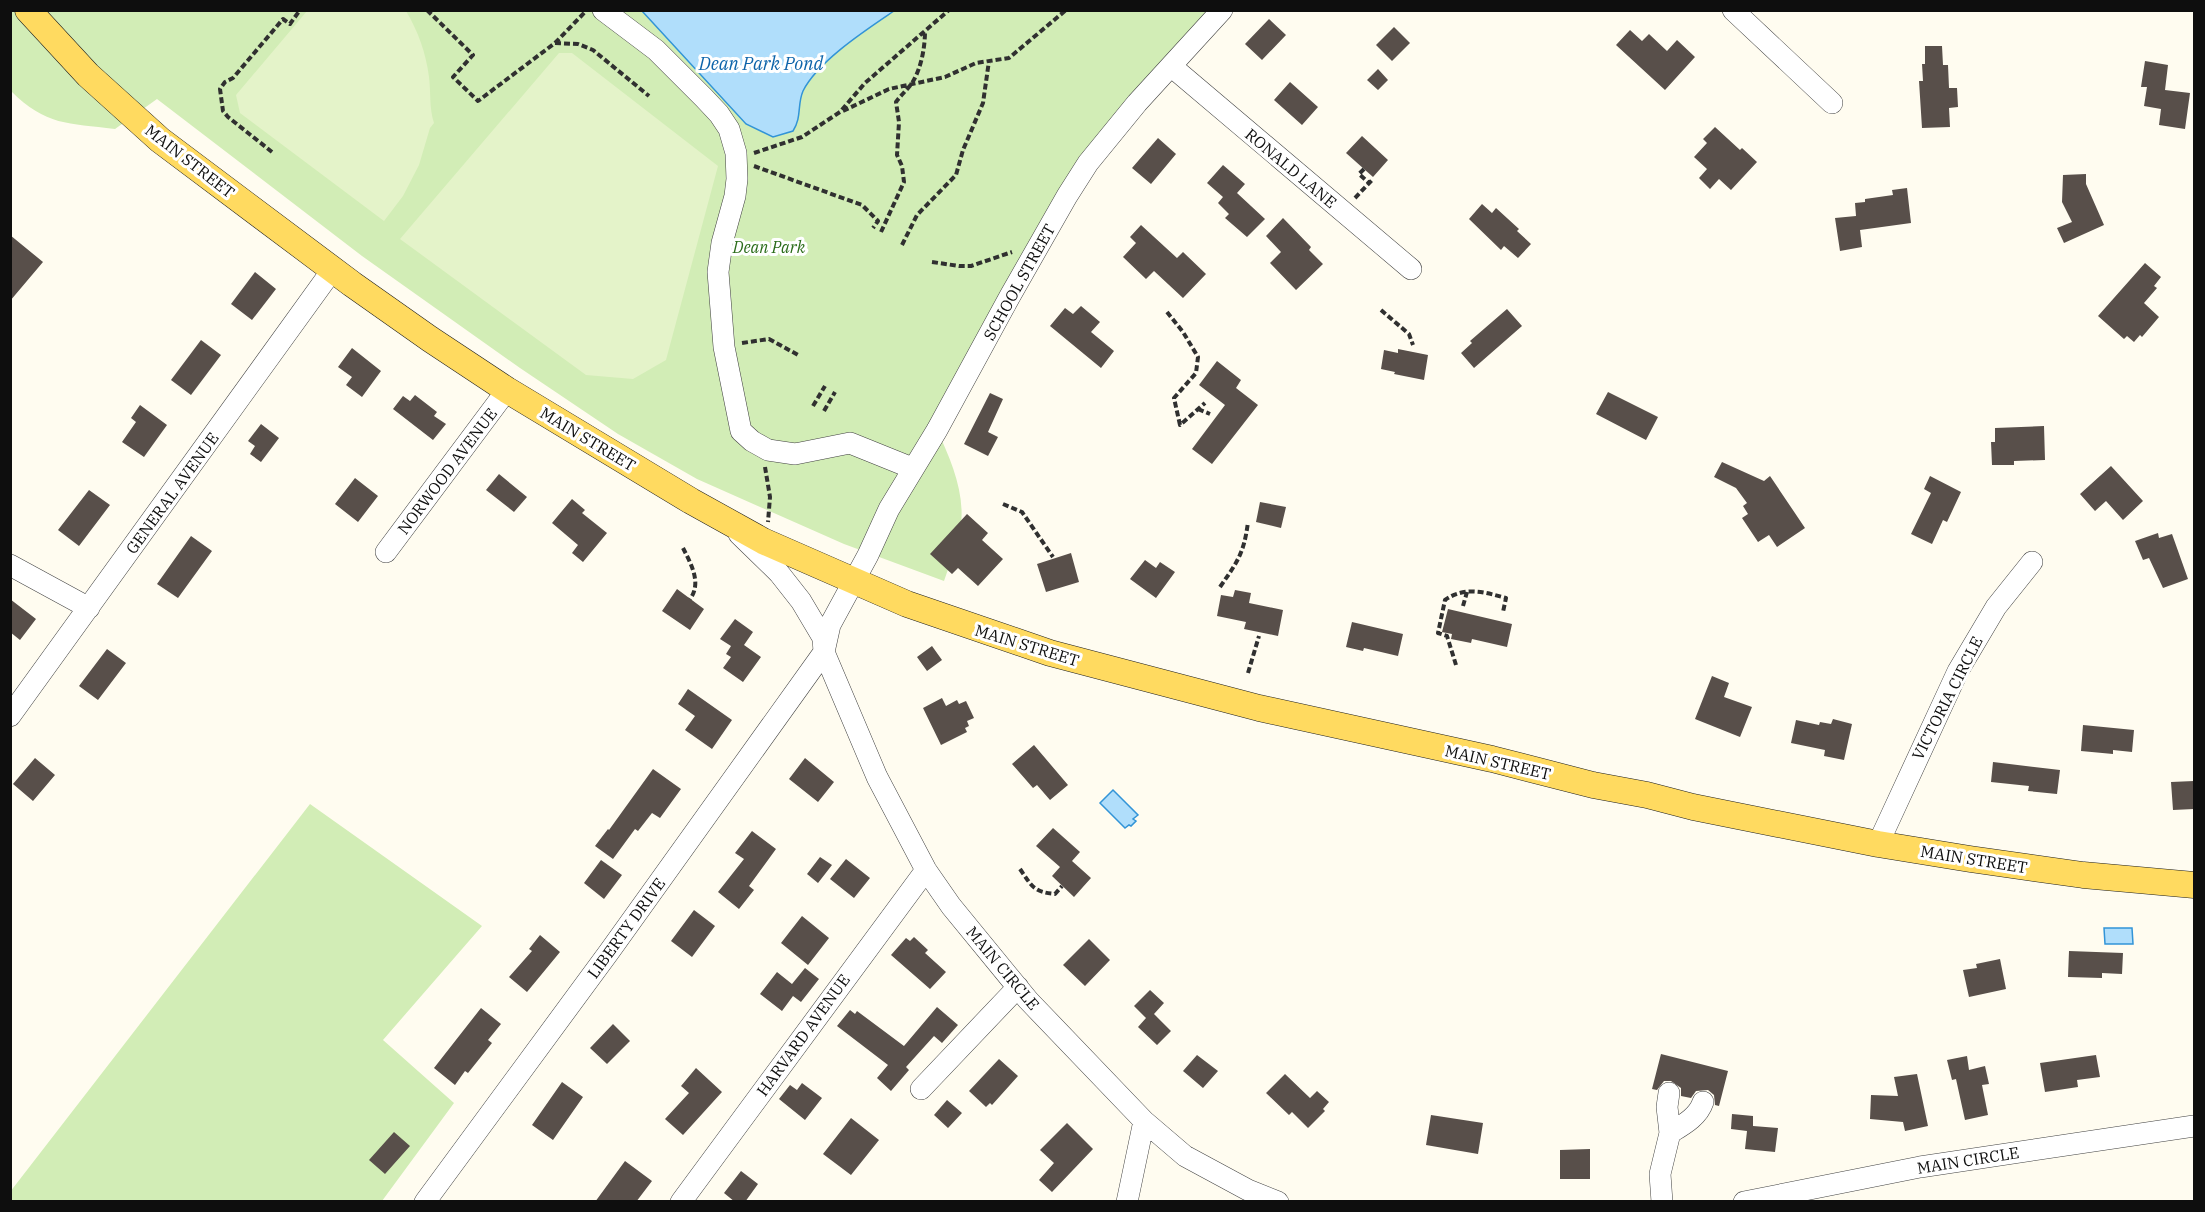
<svg xmlns="http://www.w3.org/2000/svg" width="2205" height="1212" font-family="'IBM Plex Serif',serif">
  <style>
    .green { fill: #d2edb6 }
    .pitch { fill: #e4f3c9 }
    .water { fill: #b0defb; stroke: #3294d7; stroke-width: 1.5 }
    .building { fill: #584f4a }
    .lines { fill: none; stroke-linecap: round; stroke-linejoin: round }
    .minor-casing { stroke: #414141; stroke-width: 22 }
    .major-casing { stroke: #1f1f1f; stroke-width: 27 }
    .path { stroke: #303030; stroke-width: 4; stroke-dasharray: 6 3; stroke-linecap: butt }
    .minor { stroke: #fff; stroke-width: 21 }
    .major { stroke: #ffda60; stroke-width: 26 }
    .labels { text-anchor: middle; dominant-baseline: central; stroke-width: 6; stroke-linejoin: round; paint-order: stroke }
    .street-label { font-size: 16px; fill: #0e0e0e; stroke: #fff }
    .park-label { font-size: 16px; font-style: italic; fill: #2a6c19; stroke: #fff }
    .water-label { font-size: 18px; font-style: italic; fill: #0e64aa; stroke: #fff }
  </style>
  <rect width="100%" height="100%" fill="#fffcf0"/>
  <path class="green" d="M11,11H1215L1135,94L937,430C952,462 968,499 959,535C955,551 949,566 944,581L844,544L697,479L618,434L520,368L362,256L157,99L115,129C68,123 46,126 11,91Z
    M310,804L482,926L383,1040L454,1103L382,1201L11,1202L10,1192Z"/>
  <path class="pitch" d="M307,11H406C418,31 426,53 429,77C431,92 429,108 434,123L430,128L419,165L403,196L384,221L240,113L236,95Z
    M559,53H572L718,166L666,360L633,379L586,375L400,239Z"/>
  <path class="water" d="M642,11H894C866,30 818,61 803,91C797,105 802,117 793,131L773,137L746,124Z
    M1113,790L1138,815L1133,819L1136,821L1131,826L1129,825L1125,828L1100,803Z
    M2104,928H2132L2133,944H2105Z"/>
  <path class="building" d="M1269,19L1286,35L1262,60L1245,44Z
    M1394,27L1410,43L1392,61L1376,45Z
    M1630,30L1642,41L1649,34L1667,51L1677,40L1695,57L1665,90L1616,45Z
    M1925,46H1942L1943,65H1948L1949,88H1957L1958,107L1949,108L1950,127L1922,128L1919,81H1923L1922,64H1925Z
    M2145,61L2168,65L2165,90L2190,93L2185,129L2159,125L2161,109L2144,106L2147,87H2141Z
    M1378,69L1388,80L1378,90L1367,80Z
    M1290,82L1318,107L1302,125L1274,100Z
    M1715,127L1740,150L1742,148L1757,162L1731,190L1719,179L1710,189L1699,178L1707,169L1694,157L1707,143L1703,139Z
    M1362,136L1388,160L1373,177L1346,153Z
    M1158,138L1176,154L1151,184L1132,168Z
    M1223,165L1245,184L1237,193L1265,219L1247,237L1225,218L1229,214L1218,203L1223,197L1207,183Z
    M2086,174V184L2104,225L2064,243L2057,228L2072,222L2062,202L2063,175Z
    M1907,188L1911,223L1860,230L1862,247L1840,251L1835,218L1856,216L1855,203L1865,202V199L1893,195L1892,190Z
    M1482,204L1492,213L1496,208L1519,229L1517,231L1531,244L1518,258L1504,246L1501,250L1469,219Z
    M1283,218L1311,247L1309,250L1323,264L1296,290L1270,263L1281,252L1266,236Z
    M1141,225L1177,258L1183,252L1206,274L1183,298L1154,271L1146,279L1123,257L1136,243L1130,237Z
    M10,235L43,262L10,301Z
    M2145,263L2161,277L2154,286L2157,288L2144,303L2159,317L2142,337L2140,335L2134,342L2127,336L2124,339L2098,316Z
    M255,272L276,289L252,320L231,304Z
    M1081,306L1100,322L1091,332L1114,351L1101,368L1050,326L1065,308L1073,314Z
    M1507,309L1522,326L1474,368L1461,353L1472,343L1470,341Z
    M201,340L221,355L191,395L171,380Z
    M352,348L381,371L362,397L346,385L352,377L338,367Z
    M1398,349L1428,355L1424,380L1394,374L1395,372L1381,369L1384,350L1398,353Z
    M1217,361L1241,380L1236,388L1258,405L1212,464L1192,449L1225,405L1199,385Z
    M1608,392L1658,417L1646,440L1596,414Z
    M990,393L1003,399L988,432L998,437L988,456L964,444Z
    M415,395L437,412L434,416L446,424L433,440L393,409L403,396L410,401Z
    M140,405L167,425L144,457L122,442L136,422L131,418Z
    M261,424L279,438L261,462L250,454L255,446L248,441Z
    M2044,426L2045,460L2014,461V465H1992L1991,442H1995V428Z
    M1722,462L1764,481L1770,476L1805,528L1777,547L1769,535L1758,542L1742,518L1748,514L1743,506L1747,503L1736,488L1714,477Z
    M2111,466L2143,501L2123,520L2106,501L2095,511L2080,494Z
    M499,474L527,497L514,512L486,490Z
    M1930,476L1961,492L1947,522L1943,520L1932,544L1911,534L1931,493L1924,489Z
    M355,478L378,496L358,522L335,504Z
    M89,490L110,505L79,546L58,530Z
    M572,499L585,510L582,513L607,533L583,562L572,553L578,545L552,523Z
    M1260,502L1286,507L1281,528L1256,522Z
    M967,514L988,533L982,540L1003,559L978,586L958,568L952,574L930,554Z
    M2158,533L2159,538L2172,534L2188,579L2163,588L2149,558L2143,560L2135,541Z
    M191,536L212,551L178,598L157,584Z
    M1071,553L1079,582L1046,592L1037,564Z
    M1145,560L1156,568L1160,562L1175,572L1156,598L1130,579Z
    M677,589L704,609L690,630L662,611Z
    M1235,590L1251,593L1249,603L1283,610L1278,636L1244,629L1246,622L1217,616L1221,595L1233,597Z
    M10,599L36,619L20,640L10,632Z
    M1448,609L1512,624L1507,647L1472,639L1471,643L1451,639L1452,634L1442,632Z
    M735,619L753,632L744,645L761,657L743,682L723,668L731,657L726,654L731,646L720,639Z
    M1352,622L1403,634L1398,656L1364,648L1363,651L1346,647Z
    M932,646L942,660L927,671L917,657Z
    M107,649L126,663L98,700L79,686Z
    M1712,676L1729,683L1724,697L1752,707L1740,737L1695,719Z
    M688,689L732,720L712,749L685,730L695,716L678,704Z
    M942,698L946,706L957,700L959,704L966,701L974,718L967,721L969,726L965,728L967,732L941,745L923,708Z
    M1833,719L1852,724L1844,760L1824,756L1825,750L1791,743L1796,720L1819,725L1820,722L1831,724Z
    M2083,725L2134,730L2132,752L2113,750V754L2081,751Z
    M1034,745L1068,785L1050,800L1037,785L1033,788L1012,764Z
    M35,758L55,775L33,801L13,784Z
    M805,758L834,782L818,802L789,779Z
    M1993,762L2060,770L2057,794L2028,791L2029,786L1991,782Z
    M653,769L681,789L660,818L652,813L638,831L635,829L613,859L595,846L608,829L609,830Z
    M2194,781V809L2173,810L2171,782Z
    M1053,828L1080,852L1072,861L1091,878L1074,897L1052,876L1060,867L1036,846Z
    M752,831L776,849L749,886L754,890L739,909L718,892L744,859L735,853Z
    M820,857L832,865L818,883L807,874Z
    M846,859L870,878L854,898L830,879Z
    M601,860L622,875L604,899L584,883Z
    M694,910L715,926L692,957L671,941Z
    M802,916L829,938L808,965L781,943Z
    M540,935L560,952L527,992L509,977L532,951L529,949Z
    M914,937L928,950L925,953L946,972L930,989L891,955L906,938L910,941Z
    M1089,939L1110,960L1085,986L1063,965Z
    M2069,951L2123,953L2122,974L2102,973V978L2068,977Z
    M2000,959L2006,989L1969,997L1963,970L1977,968L1976,964Z
    M805,968L819,979L801,1002L793,996L782,1011L760,994L777,972L792,984Z
    M1150,990L1164,1003L1154,1014L1171,1031L1157,1045L1138,1027L1146,1018L1134,1006Z
    M937,1007L958,1025L942,1043L934,1036L906,1067L909,1070L891,1091L877,1078L888,1065L837,1026L850,1010L855,1014L857,1011L904,1046Z
    M481,1008L501,1024L488,1040L492,1043L468,1073L465,1071L455,1085L434,1068Z
    M613,1024L630,1041L607,1064L590,1048Z
    M1661,1054L1728,1071L1719,1106L1715,1105L1714,1095L1708,1090L1696,1091L1691,1098L1681,1096V1088L1671,1081H1664L1657,1090L1652,1089Z
    M1197,1055L1218,1071L1203,1088L1183,1071Z
    M2096,1055L2100,1077L2077,1080L2078,1087L2045,1092L2040,1063Z
    M1967,1056L1969,1070L1985,1066L1989,1084L1982,1085L1988,1115L1965,1120L1956,1079L1952,1080L1947,1060Z
    M999,1059L1018,1076L992,1105L990,1103L986,1107L969,1091Z
    M696,1068L722,1092L683,1135L665,1119L689,1093L681,1086Z
    M1285,1074L1310,1098L1317,1091L1329,1102L1323,1109L1325,1111L1308,1128L1292,1112L1289,1115L1266,1093Z
    M1917,1074L1928,1126L1905,1131L1903,1122L1870,1119L1871,1095L1898,1096L1894,1077Z
    M562,1082L583,1097L553,1140L532,1125Z
    M802,1083L822,1098L805,1120L779,1099L790,1085L797,1090Z
    M947,1100L962,1113L948,1128L934,1115Z
    M1732,1114L1753,1116V1126L1778,1128L1775,1152L1745,1149L1747,1131L1731,1129Z
    M1431,1115L1483,1123L1478,1154L1426,1145Z
    M851,1118L879,1140L851,1175L823,1154Z
    M1067,1123L1093,1149L1052,1192L1039,1180L1054,1163L1040,1150Z
    M394,1132L410,1146L385,1174L369,1160Z
    M1590,1149V1179H1560V1150Z
    M625,1161L652,1181L636,1202H595Z
    M741,1171L758,1184L745,1202H735L724,1193Z"/>
  <g class="lines">
    <g class="minor-casing">
      <path id="minor" d="M603,10L656,50L704,98L719,114L729,129L736,153L737,179L735,196L722,243L718,272L724,347L741,431L752,441L768,450L795,454L850,443L912,468
        M1222,10L1137,103L1088,163L1067,196L1010,296L937,430L889,509L868,555L830,625L824,652L877,777L926,870L951,906L1028,1000L1144,1121L1185,1156L1248,1190L1278,1202
        M1733,10L1832,103
        M1171,66L1411,269
        M386,552L507,390
        M10,565L89,608
        M10,716L333,269
        M1878,844L1958,671L1996,607L2032,562
        M921,1089L1018,987
        M1670,1133C1683,1125 1698,1117 1703,1102
        M425,1202L609,952L824,652L823,638L801,601L779,573L739,534
        M681,1202L926,870
        M1127,1202L1144,1121
        M1662,1202L1660,1174L1670,1133L1667,1107L1669,1093
        M1744,1202L1920,1167L2194,1126"/>
    </g>
    <g class="major-casing">
      <path id="major" d="M28,10L88,75L160,140L352,284L430,339L507,390L691,501L763,541L907,604L1050,653L1259,708L1492,759L1593,785L1647,795L1693,807L1878,844L1970,859L2083,875L2194,885"/>
    </g>
    <path class="path" d="M427,10L473,55L453,77L478,101L555,43L586,11
      M555,43L578,44L593,50L649,96
      M843,111L889,89L945,77L976,63L1009,58L1066,10
      M272,152L228,117L223,111L220,89L225,82L233,78L283,19L290,24L300,10
      M754,153L802,137L840,112L865,83L949,10
      M754,166L862,205L878,221L873,228
      M1364,169L1359,174L1369,183
      M1355,198L1373,179
      M881,232L904,182L902,166L897,155L899,122L896,102C901,95 907,90 912,83C921,69 925,48 925,31
      M902,245L917,215L956,175L963,150L983,103L989,61
      M932,262L959,266H971L1012,252
      M1381,310L1409,334L1413,345
      M1167,312L1183,332L1198,357L1196,373L1174,398L1180,425L1205,403
      M742,343L769,339L800,356
      M813,406L825,386
      M1198,409L1210,414
      M824,411L835,392
      M765,467L770,497L768,522
      M1003,504L1022,512L1053,557
      M683,548C691,564 702,583 690,599
      M1220,587C1238,561 1244,553 1248,522
      M1463,606L1467,592
      M1456,665L1447,636L1438,633L1445,600C1465,586 1484,592 1506,598L1503,612
      M1248,673L1259,636
      M1020,869C1032,886 1033,892 1055,894L1062,886"/>
    <use href="#minor" class="minor"/>
    <use href="#major" class="major"/>
  </g>
  <g class="labels">
    <g class="street-label">
      <text transform="translate(190 161) rotate(38)">MAIN STREET</text>
      <text transform="translate(1291 168) rotate(40)">RONALD LANE</text>
      <text transform="translate(1019 282) rotate(-61)">SCHOOL STREET</text>
      <text transform="translate(588 439) rotate(31)">MAIN STREET</text>
      <text transform="translate(447 471) rotate(-53)">NORWOOD AVENUE</text>
      <text transform="translate(172 493) rotate(-54)">GENERAL AVENUE</text>
      <text transform="translate(1027 645) rotate(17)">MAIN STREET</text>
      <text transform="translate(1947 698) rotate(-63)">VICTORIA CIRCLE</text>
      <text transform="translate(1498 762) rotate(13)">MAIN STREET</text>
      <text transform="translate(1974 859) rotate(9)">MAIN STREET</text>
      <text transform="translate(626 928) rotate(-54)">LIBERTY DRIVE</text>
      <text transform="translate(1003 968) rotate(50)">MAIN CIRCLE</text>
      <text transform="translate(803 1035) rotate(-54)">HARVARD AVENUE</text>
      <text transform="translate(1968 1160) rotate(-9)">MAIN CIRCLE</text>
    </g>
    <g class="park-label">
      <text x="769" y="247">Dean Park</text>
    </g>
    <g class="water-label">
      <text x="761" y="63">Dean Park Pond</text>
    </g>
  </g>
  <rect width="2205" height="1212" fill="none" stroke="#0e0e0e" stroke-width="24"/>
</svg>
